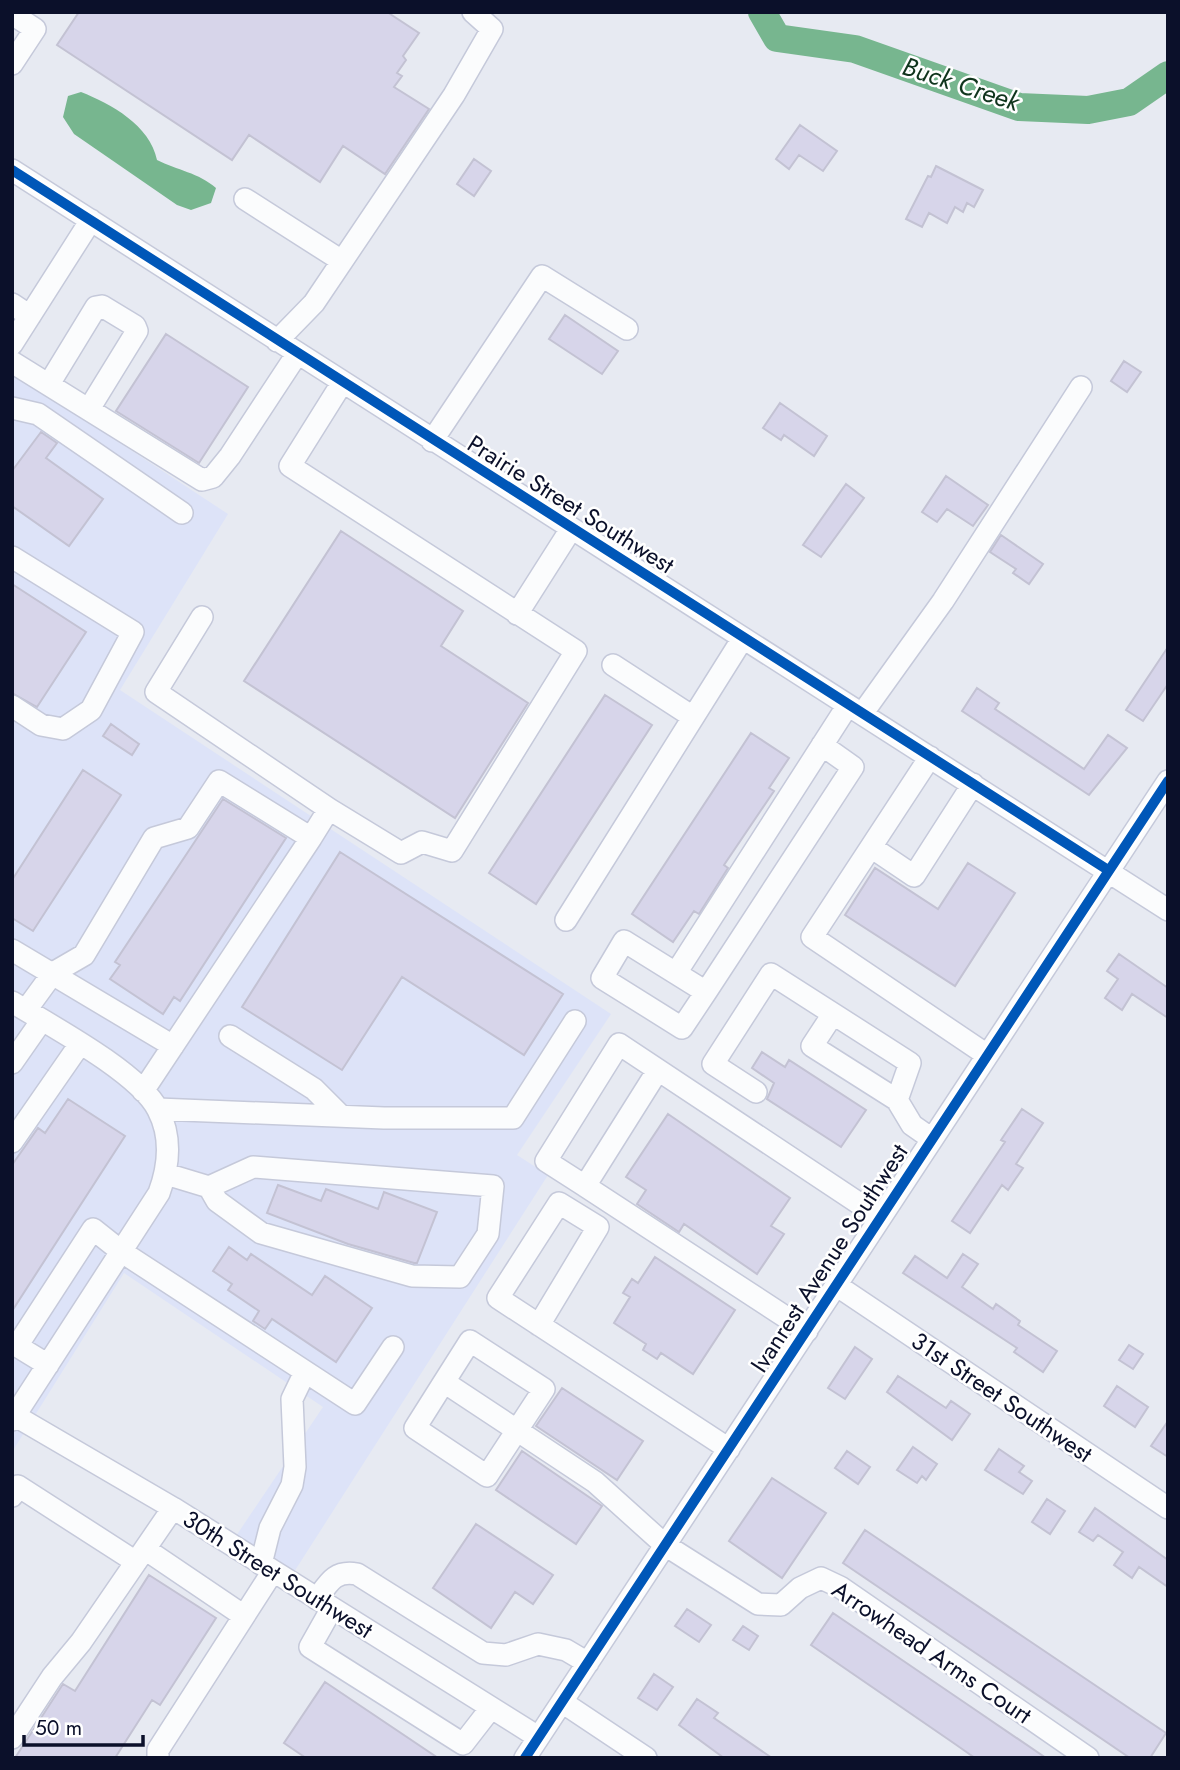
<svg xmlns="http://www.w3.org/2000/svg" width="1180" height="1770" font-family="Jost,sans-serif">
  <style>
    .built { fill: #dde3f8 }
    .water { fill: #77b68f }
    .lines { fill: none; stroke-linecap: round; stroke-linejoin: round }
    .river { stroke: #77b68f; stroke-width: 28 }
    .building { fill: #d7d5ea; stroke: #c3c2d3; stroke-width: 2 }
    .minor-casing { stroke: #c5c9da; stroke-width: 24 }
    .minor { stroke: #fbfcfd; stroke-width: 21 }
    .cycleway-casing { stroke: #fff; stroke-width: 15 }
    .cycleway { stroke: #0057b8; stroke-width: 10 }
    .labels { text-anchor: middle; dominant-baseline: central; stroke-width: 5; stroke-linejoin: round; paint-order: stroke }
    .street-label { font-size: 24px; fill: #0b102a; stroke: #fff }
    .water-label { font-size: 26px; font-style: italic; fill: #10351d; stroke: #fff }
  </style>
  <rect width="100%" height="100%" fill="#e7eaf2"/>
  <path class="built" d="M12,372L228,514L120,690L611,1014L517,1155L548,1175L294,1572L236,1536L323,1407L124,1273L12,1452Z"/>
  <path class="water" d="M81,92C111,104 150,125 157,160C177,170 199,173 216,188L211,203L191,210L177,205L74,134L63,117L68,96Z"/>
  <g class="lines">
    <path class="river" d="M762,12L777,38L855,49L1019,107L1088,110L1129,102L1168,75"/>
  </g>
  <path class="building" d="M79,12H387L419,33L403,56L406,60L397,73L402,76L394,87L429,109L385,174L343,146L320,182L249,135L232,160L57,45Z
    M800,125L837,151L823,171L799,155L789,169L776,159Z
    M474,159L491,171L474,196L457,184Z
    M936,166L983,190L974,207L967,203L963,212L955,207L947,223L929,213L922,227L906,219L928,176L931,177Z
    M565,315L618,351L602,374L549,339Z
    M166,334L248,387L199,463L116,411Z
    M1124,361L1141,372L1127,392L1111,381Z
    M780,403L827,436L814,456L784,435L781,440L763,428Z
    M41,432L57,443L46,458L103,499L69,546L12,506V471Z
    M946,476L988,505L973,526L947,509L937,522L922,512Z
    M846,484L864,498L821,557L803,545Z
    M341,531L463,611L441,646L528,703L455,818L244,681Z
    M1001,535L1043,564L1029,584L1013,573L1016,569L990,552Z
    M12,584L86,632L37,707L12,693Z
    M1168,647V684L1143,721L1126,710Z
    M977,688L999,703L995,709L1084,769L1108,735L1127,748L1089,795L962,711Z
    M605,695L652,725L536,904L489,873Z
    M111,724L139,744L132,755L103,736Z
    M751,733L789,758L769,788L774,791L724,865L728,868L699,914L694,911L673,942L632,914Z
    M83,770L121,795L33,931L12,918V880Z
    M223,799L286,838L180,1001L174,997L163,1014L110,979L120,965L115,962Z
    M340,852L563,994L524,1055L402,977L342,1070L242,1007Z
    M968,863L1015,893L955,986L845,915L875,868L938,909Z
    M1119,954L1168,988V1018L1132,994L1122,1010L1105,998L1118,979L1107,971Z
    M762,1052L785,1067L789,1060L866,1110L841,1147L767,1099L774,1083L752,1068Z
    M68,1099L125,1136L12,1311V1165L38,1128L45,1133Z
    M1022,1109L1043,1123L1016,1164L1023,1168L1008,1190L1002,1185L970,1233L952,1221L1005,1142L1001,1140Z
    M668,1114L790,1198L771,1226L784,1234L757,1274L684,1224L679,1232L637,1204L646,1190L626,1177Z
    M278,1185L321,1201L326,1189L378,1209L384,1192L437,1212L417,1263H414L348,1244L267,1213Z
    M229,1247L247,1260L251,1254L312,1295L325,1276L372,1308L336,1362L272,1319L265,1329L253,1321L259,1311L228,1290L232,1284L213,1271Z
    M963,1254L978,1264L962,1287L993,1309L996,1304L1020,1321L1018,1325L1057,1351L1043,1372L1014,1352L1017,1348L903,1273L915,1256L947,1278Z
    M655,1257L735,1310L693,1374L661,1353L657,1359L643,1350L646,1344L614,1323L630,1297L623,1293L632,1279L638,1283Z
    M1129,1345L1143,1354L1133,1369L1119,1360Z
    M855,1347L872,1359L845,1399L828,1388Z
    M898,1376L946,1408L951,1401L970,1414L952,1440L887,1392Z
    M1117,1386L1148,1407L1135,1427L1104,1406Z
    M562,1388L643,1441L617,1480L536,1426Z
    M1168,1421V1457L1151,1446Z
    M913,1447L937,1464L926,1480L922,1476L917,1483L897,1470Z
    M999,1449L1024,1466L1019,1472L1032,1481L1023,1494L985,1470Z
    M522,1451L602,1506L576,1544L496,1490Z
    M847,1451L870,1467L858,1484L835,1468Z
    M772,1478L826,1513L782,1578L729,1541Z
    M1047,1499L1065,1511L1050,1534L1032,1522Z
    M1095,1508L1168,1560V1587L1139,1567L1132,1578L1114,1565L1123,1552L1098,1535L1093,1541L1079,1532Z
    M476,1524L553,1575L533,1604L515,1592L491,1628L433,1588Z
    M865,1530L1166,1733L1150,1758H1130L843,1563Z
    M149,1575L216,1618L160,1705L152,1700L115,1758H15L63,1684L75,1691Z
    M687,1609L711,1625L699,1642L675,1626Z
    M833,1613L977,1711L1046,1758H975L955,1744L811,1645Z
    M743,1626L758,1636L749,1650L733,1640Z
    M654,1674L673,1687L657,1710L638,1698Z
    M325,1682L438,1758H306L284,1743Z
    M697,1699L718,1713L714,1718L772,1758H724L679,1725Z"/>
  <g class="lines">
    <g class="minor-casing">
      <path id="minor" d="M12,14L35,29L12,64
        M12,170L1168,910
        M245,199L342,261
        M12,304L30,316
        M277,341L314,303L454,95L492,29L473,12
        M12,344L91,220
        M12,362L202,480L213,477L230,456L297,354
        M49,384L96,307L102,306L135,326L137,331L89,409
        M12,408L38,414L182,513
        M432,441L542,276L627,329
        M12,557L133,632L91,710L63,729L41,725L12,706
        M517,614L571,529
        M202,617L156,692L329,809L311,838
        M613,665L693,717
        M862,714L943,601L1081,387
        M930,757L812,937L987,1055
        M329,809L401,853L422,842L452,851L576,651L290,466L342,383
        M871,847L914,876L973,784
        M566,920L743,638
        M12,950L173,1046
        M676,973L848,705
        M706,992L624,941L602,978L682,1028L706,992L853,767L822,745
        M12,1002C48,1024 140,1073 158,1110C172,1137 169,1166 159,1193L12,1420
        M26,1010L53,973L84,955L154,838L188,828L219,781L311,838L143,1091
        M833,1014L812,1046L897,1100
        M230,1036L314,1089L340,1115
        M12,1063L42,1020
        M658,1070L585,1186L546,1161L619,1044L860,1204L880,1218
        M756,1092L713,1064L771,974L910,1063L897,1100L912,1125L932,1139
        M158,1109L384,1118H513L575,1021
        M12,1142L80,1044
        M166,1174L209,1187L253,1167L493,1186L488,1234L460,1277L412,1276L261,1233L217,1201L209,1187
        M585,1186L807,1331
        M836,1285L1168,1508
        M539,1325L598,1227L559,1203L498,1298L729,1449
        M48,1365L17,1346L93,1229L122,1252L355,1404L393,1347
        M444,1382L470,1341L544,1389L487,1476L415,1428L444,1382L595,1482L665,1545L758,1604L781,1605L800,1588L821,1578L840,1587L1088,1758
        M12,1414L173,1508L538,1737
        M12,1496L18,1486L136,1562
        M145,1549L244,1616
        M261,1564L270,1528L292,1485L295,1467L292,1399L305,1372
        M317,1599C329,1582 335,1570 357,1574L483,1653L506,1655L538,1644L566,1650L588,1663
        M332,1608L310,1647L463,1744L491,1708
        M562,1702L646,1758
        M12,1738L52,1677L81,1642L173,1508
        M158,1758V1750L273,1571
        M525,1758L1168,781"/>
    </g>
    <use href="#minor" class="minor"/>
    <g class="cycleway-casing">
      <path id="cycleway" d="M12,170L1108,870
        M525,1758L1168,781"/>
    </g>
    <use href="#cycleway" class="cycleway"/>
  </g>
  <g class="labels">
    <g class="street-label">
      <text transform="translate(571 504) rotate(32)">Prairie Street Southwest</text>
      <text transform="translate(829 1258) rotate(-57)">Ivanrest Avenue Southwest</text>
      <text transform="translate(1002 1397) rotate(34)">31st Street Southwest</text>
      <text transform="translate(278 1574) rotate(32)">30th Street Southwest</text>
      <text transform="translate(932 1652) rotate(34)">Arrowhead Arms Court</text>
    </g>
    <g class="water-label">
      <text transform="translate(961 84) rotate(18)">Buck Creek</text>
    </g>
  </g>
  <rect width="1180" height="1770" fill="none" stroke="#0b102a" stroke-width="28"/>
  <path d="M24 1735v10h119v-10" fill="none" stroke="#0b102a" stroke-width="3.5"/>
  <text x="35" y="1735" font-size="21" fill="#0b102a" stroke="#ffffff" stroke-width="5" paint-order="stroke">50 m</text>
</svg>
